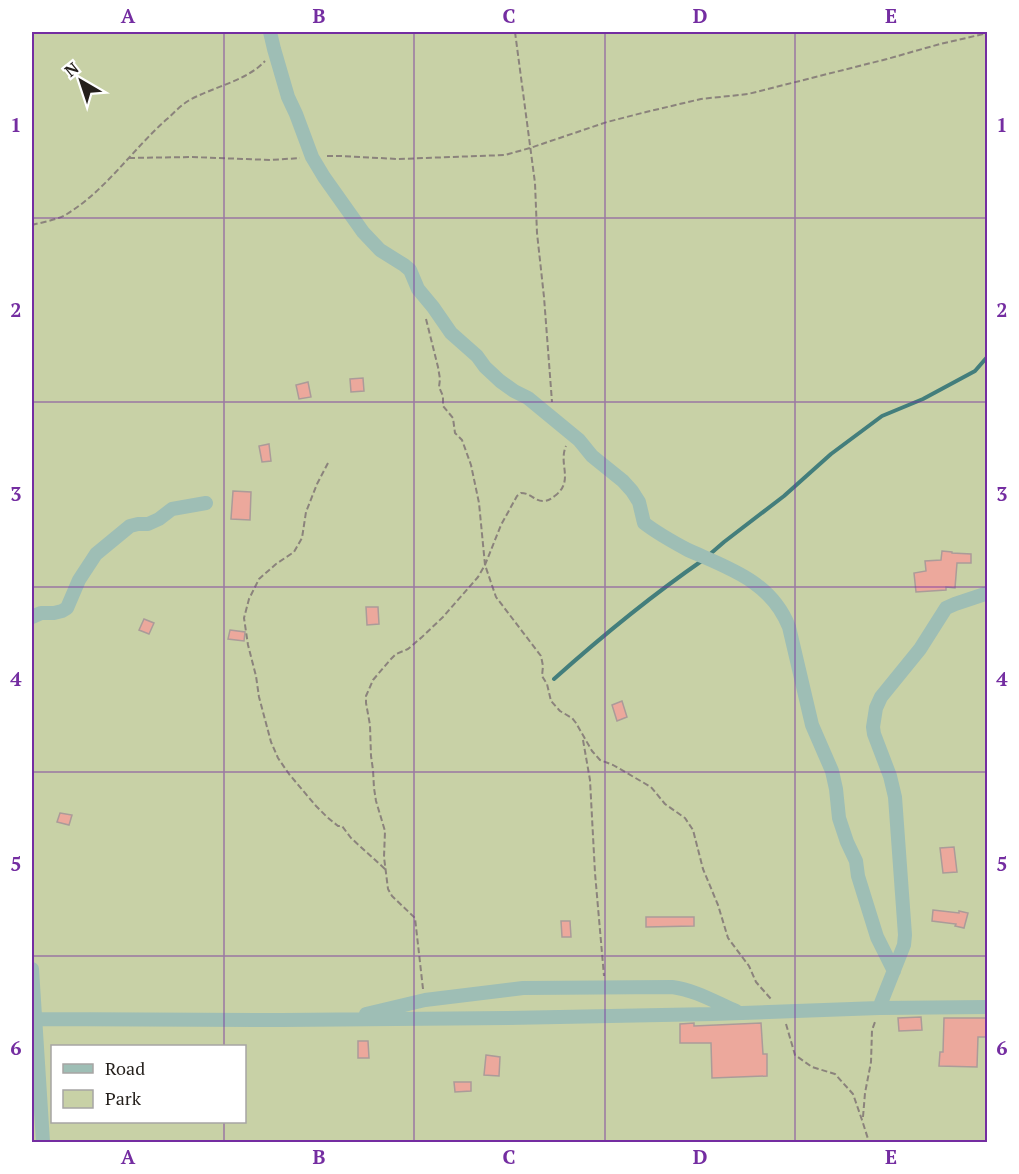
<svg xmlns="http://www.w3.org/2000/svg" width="1019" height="1174" font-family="'PT Serif',serif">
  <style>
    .green { fill: #c8d1a6; fill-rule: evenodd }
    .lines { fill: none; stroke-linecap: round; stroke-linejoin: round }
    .stream { stroke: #437e7c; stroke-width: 4 }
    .building { fill: #eca89c; stroke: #ab9b99; stroke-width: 1.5 }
    .path { stroke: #8b837c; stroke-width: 2; stroke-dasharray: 6 3; stroke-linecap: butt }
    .minor { stroke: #9ebeb5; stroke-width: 14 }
    .grid { fill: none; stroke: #742da1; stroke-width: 1.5; stroke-opacity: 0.55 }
    .neatline { fill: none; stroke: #742da1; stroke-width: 2 }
    .grid-label { font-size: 20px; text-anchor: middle; font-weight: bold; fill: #742da1 }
  </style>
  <rect width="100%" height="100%" fill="#fef3e8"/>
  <path class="green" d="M32,32H987V1142H32ZM52,1046H244V1122H52Z"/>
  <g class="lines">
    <path class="stream" d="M709,555L724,542L784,496L831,454L882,416L923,399L975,371L988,356
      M554,679C601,637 651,596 703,560"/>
  </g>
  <path class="building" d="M363,378L364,391L351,392L350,379Z
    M308,382L311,397L299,399L296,385Z
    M269,444L271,461L262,462L259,446Z
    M233,491L251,492L250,520L231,519Z
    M942,551L952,552V553L971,554V563H957L955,588L946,587V590L916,592L914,573L926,571L925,561L941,560Z
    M366,607H378L379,624L367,625Z
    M144,619L154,623L149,634L139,630Z
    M230,630L245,632L244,641L228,639Z
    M622,701L627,717L617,721L612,705Z
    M60,813L72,815L69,825L57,822Z
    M954,847L957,872L943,873L940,848Z
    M933,910L959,913V911L968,913L964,928L955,926L956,924L932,921Z
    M646,917H694V926L646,927Z
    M561,921H570L571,937H562Z
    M921,1017L922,1030L899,1031L898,1018Z
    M944,1018H987V1037H978L977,1067L939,1066L940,1052H943Z
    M694,1023V1026L761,1023L763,1054H767V1076L712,1078L711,1043H680V1024Z
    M358,1041H368L369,1058H358Z
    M486,1055L500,1057L499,1076L484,1075Z
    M454,1082H471V1091L455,1092Z"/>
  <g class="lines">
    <path class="path" d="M515,32L535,183L537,233L544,297L552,402
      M327,156H340L398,159L505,155L530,148L607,122L646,112L701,99L748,94L887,59L940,44L988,33
      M129,158L191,157L271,160L300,158
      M32,225C43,222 57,220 67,214C106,190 133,149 167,119C174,113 180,106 188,101C212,87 247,81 265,61
      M426,319L438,367L440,379L439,387L443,396V406L453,418L455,433L462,440L471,465L479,503L485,565L496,597L541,656L543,666L542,676L547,684L551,701L560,711L572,718L576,723L592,751L600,760L613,765L651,787L665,804L685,818L693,830L703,869L718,905L728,938L749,966L756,982L771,999
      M328,463L317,484L306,512L302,538L294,552L276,564L259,579L249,599L244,618L248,645L256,676L259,697L271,742L278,758L289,774L316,806L327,817L338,826H342L351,838L385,869
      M583,740L590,780L595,873L604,976
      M423,989L415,918L392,896L388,889L384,857L385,831L376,801L374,788L373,770L371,756L370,725L366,703V696L373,680L390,660L396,654L408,649L422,637L443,617L478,577L485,565L501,525L517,496L521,493C531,493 534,501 543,501C548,501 551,499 556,495C574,480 558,464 566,446
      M786,1024L795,1055L812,1067L835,1074L853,1094L862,1120L869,1142
      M863,1117L865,1093L871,1062L872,1030L875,1022"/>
    <path class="minor" d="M270,32L274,49L288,97L296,114L312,157L324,177L363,232L380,250L404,265L410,270L418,289L433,307L451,333L477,356L485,367L500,381L514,391L528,398L579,440L592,456L623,481L632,491L639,502L644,523C657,533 673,542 688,550C728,568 771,581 789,627L812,725L832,771L836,789L839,818L847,842L856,861L858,876L877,937L894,971
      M32,617L41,613H54L62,611L67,608L79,580L96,554L130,526L138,524H148L159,519L172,509L206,503
      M32,969L43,1142
      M879,1008L904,945L905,935L895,797L890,776L874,734L873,727L876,708L881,697L920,649L946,608L955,604L988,593
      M366,1014L425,1000L523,988L672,987C695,990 715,1002 736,1011
      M32,1019L282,1020L508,1018L713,1014L879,1008L988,1007"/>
  </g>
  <path class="grid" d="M224,32V1046M414,32V1142M605,32V1142M795,32V1142M32,218H988M32,402H988M32,587H988M32,772H988M32,956H988M224,1122V1142"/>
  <rect width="1019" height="1174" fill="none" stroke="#ffffff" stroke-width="66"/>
  <rect x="51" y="1045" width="195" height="78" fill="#ffffff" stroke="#a7a5a4" stroke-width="1.5"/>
  <rect x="63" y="1064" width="30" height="9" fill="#9ebeb5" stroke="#a7a5a4" stroke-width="1.5"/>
  <text x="105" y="1075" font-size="18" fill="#241f1b">Road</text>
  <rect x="63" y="1090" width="30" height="18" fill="#c8d1a6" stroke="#a7a5a4" stroke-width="1.5"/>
  <text x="105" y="1105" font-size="18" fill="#241f1b">Park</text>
  <g transform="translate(81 81) rotate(321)" stroke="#ffffff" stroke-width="4.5" paint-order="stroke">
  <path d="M0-4.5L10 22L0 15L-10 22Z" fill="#241f1b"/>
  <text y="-9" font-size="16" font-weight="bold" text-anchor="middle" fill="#241f1b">N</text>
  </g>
  <rect x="33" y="33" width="953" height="1108" class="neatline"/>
  <g class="grid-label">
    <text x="128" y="23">A</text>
    <text x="319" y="23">B</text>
    <text x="509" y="23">C</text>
    <text x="700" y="23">D</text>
    <text x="891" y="23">E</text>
    <text x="16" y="132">1</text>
    <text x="1002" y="132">1</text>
    <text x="16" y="317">2</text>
    <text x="1002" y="317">2</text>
    <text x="16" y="501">3</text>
    <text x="1002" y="501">3</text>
    <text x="16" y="686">4</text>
    <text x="1002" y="686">4</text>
    <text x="16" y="871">5</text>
    <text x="1002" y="871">5</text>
    <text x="16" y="1055">6</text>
    <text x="1002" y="1055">6</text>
    <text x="128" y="1164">A</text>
    <text x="319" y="1164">B</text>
    <text x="509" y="1164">C</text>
    <text x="700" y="1164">D</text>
    <text x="891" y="1164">E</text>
  </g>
</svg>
